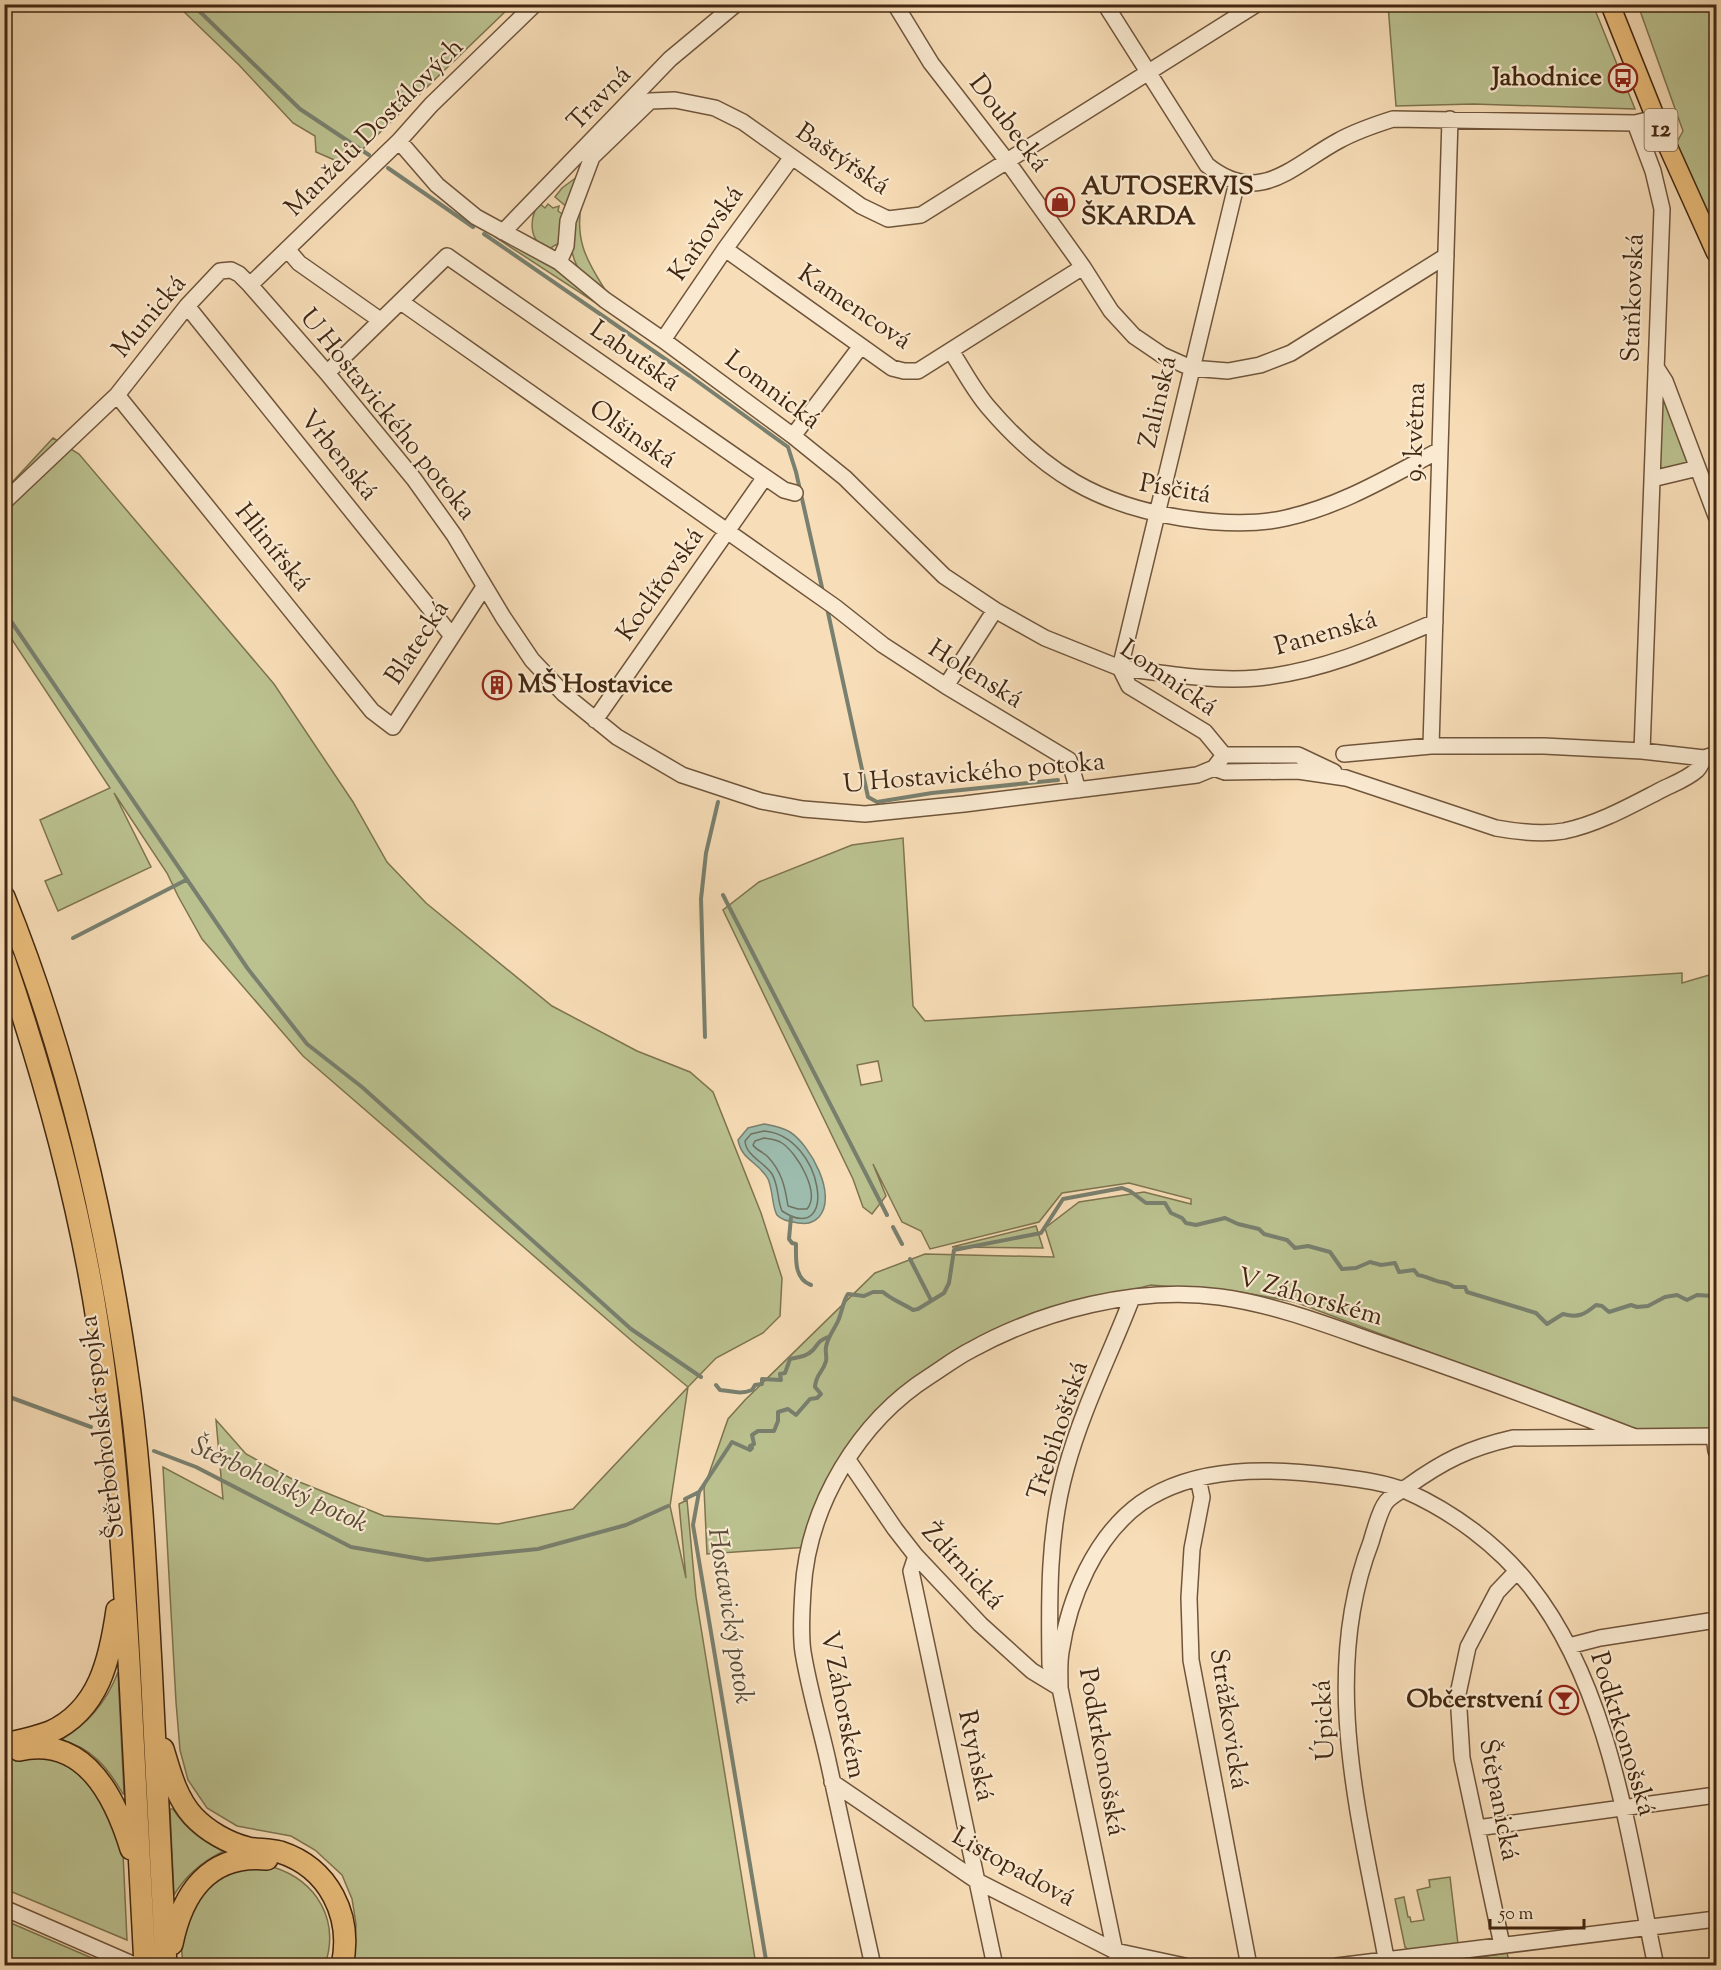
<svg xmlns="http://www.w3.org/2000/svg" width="1721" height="1970" font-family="'Sorts Mill Goudy',serif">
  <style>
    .green { fill: #bbc290; stroke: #7e7450; stroke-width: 1.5; fill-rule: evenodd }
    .water { fill: #9dbcae; stroke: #79806f; stroke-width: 1.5 }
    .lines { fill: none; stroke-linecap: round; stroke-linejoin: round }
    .shore { stroke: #707260; stroke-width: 1.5 }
    .stream { stroke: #79806f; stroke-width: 4 }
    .minor-casing { stroke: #70553b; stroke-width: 18 }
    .major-casing { stroke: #422711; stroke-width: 21 }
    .highway-casing { stroke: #422711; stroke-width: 24 }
    .minor { stroke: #faead1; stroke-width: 15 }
    .major { stroke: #ecbf7c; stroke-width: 18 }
    .highway { stroke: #ecbf7c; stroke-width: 21 }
    .labels { text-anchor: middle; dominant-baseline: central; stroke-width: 4.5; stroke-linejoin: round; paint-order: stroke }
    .shield { fill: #faead1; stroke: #79624b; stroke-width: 1.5 }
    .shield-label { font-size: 24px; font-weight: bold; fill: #422711 }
    .poi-label { font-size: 26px; font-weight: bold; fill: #422711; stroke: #faead1; text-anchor: end }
    .street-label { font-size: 26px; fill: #422711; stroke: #faead1 }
    .water-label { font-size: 27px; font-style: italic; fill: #594c38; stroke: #faead1 }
  </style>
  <rect width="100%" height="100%" fill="#f8deb8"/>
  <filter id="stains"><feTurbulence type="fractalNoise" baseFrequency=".00333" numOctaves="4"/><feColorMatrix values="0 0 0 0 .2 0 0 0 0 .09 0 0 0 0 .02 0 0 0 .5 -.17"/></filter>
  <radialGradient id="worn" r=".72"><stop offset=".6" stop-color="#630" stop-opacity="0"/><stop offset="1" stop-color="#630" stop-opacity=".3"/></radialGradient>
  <path class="green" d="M177,5H512L346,165L316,152L315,136L293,123L239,65Z
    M1388,5H1593L1635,109L1473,104L1396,106Z
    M1638,5H1716V236L1679,152L1677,142L1683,131Z
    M611,147C607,152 601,156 598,161C582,184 575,221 583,247C588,264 598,278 607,293C559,268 568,232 585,189C591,173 595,157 611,147Z
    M581,174L568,208L555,197L562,188Z
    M539,203L545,208L548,204L553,208L559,206L558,211L565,216L559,243L549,249C528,242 529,219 539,203Z
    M497,235L558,269L603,300L599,305L495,237Z
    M1658,373L1696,467L1653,477Z
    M53,438L79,454L274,684L353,802L387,862L426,903L552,1006L637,1051L690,1072L713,1092L761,1213L782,1278L780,1316L763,1333L716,1358L688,1387L670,1506L686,1578L679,1504L687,1500L696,1597L756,1965H352L355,1946L356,1924L352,1899L342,1875L315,1850L291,1836L237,1826L207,1808L188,1780L180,1750L176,1702L163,1467L223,1499L216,1420L246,1454L292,1479L384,1516L498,1524L573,1509L688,1387L632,1341L303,1056L202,939L178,896L167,873L114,793L151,867L58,911L45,881L62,874L40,820L110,788L5,629L4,491Z
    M903,838L913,1006L925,1021L1682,973V983L1716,973V1430H1638L1295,1302L1241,1292L1151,1285L1059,1308L972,1342L845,1457L809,1547L707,1554L704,1488L728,1419L745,1400L875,1273L925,1254L1054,1257L1045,1228L1079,1202L1144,1192L1191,1204V1199L1129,1183L1062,1193L1039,1222L930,1249L921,1231L902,1222L873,1164L886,1196L872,1214L863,1207L853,1179L723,910L759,882L852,845ZM878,1061L882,1081L861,1085L857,1065Z
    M4,920L59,1085L99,1250L126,1433L120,1430L25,994L5,934Z
    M1036,1226L1043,1248L952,1247Z
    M122,1445L128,1447L138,1594L136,1595L134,1594Z
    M118,1672L124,1794H123C108,1768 91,1747 61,1740C88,1724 107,1701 118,1672Z
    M38,1755L69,1762L97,1789L123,1853L127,1940L5,1889L4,1762L24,1756Z
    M170,1809H173C186,1829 203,1842 224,1851C203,1861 186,1875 174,1895Z
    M273,1867C317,1881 340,1920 325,1965H183L181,1942L197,1894L233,1868Z
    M1450,1877L1458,1944L1409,1950L1405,1947L1395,1899L1404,1897L1408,1917H1410L1411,1922L1424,1920L1417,1890L1430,1887L1429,1880Z
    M4,1920L108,1965H5Z
    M1507,1953L1510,1965H1425Z"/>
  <path class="water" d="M764,1124C774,1126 781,1127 790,1132C810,1145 838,1195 819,1217C812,1224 806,1224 798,1223C791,1222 781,1220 777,1215C772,1207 773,1190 768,1179C758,1161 742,1161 738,1140L748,1128Z"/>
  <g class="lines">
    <path class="shore" d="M764,1131C824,1136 839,1248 782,1211C777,1200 779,1186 772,1174C764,1162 746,1156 745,1141L751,1134Z
      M764,1138C771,1139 776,1139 782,1143C797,1153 821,1193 807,1209H798L788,1206C785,1187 782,1172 768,1157C764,1152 757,1151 753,1145L755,1141Z"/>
    <path class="stream" d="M192,4L300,109L369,155
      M388,168L473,227
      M484,234L690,376L788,447L796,472L823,592
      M827,608L868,797L877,802L932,793L1058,780
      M4,611L248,969L307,1044L362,1087L631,1329L701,1377
      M723,895L887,1215
      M73,938L186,880
      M705,1037L701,899L706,853L718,802
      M791,1217L789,1239L792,1243L796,1244C796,1259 794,1279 811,1285
      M893,1227L902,1244
      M910,1259L931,1300
      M716,1385L720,1390C733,1391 739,1395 752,1390L755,1385L762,1384V1379L781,1380L780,1374L785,1373L790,1359C799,1357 806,1357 813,1350C819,1343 818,1341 828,1337
      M4,1395L91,1427
      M154,1451L196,1467L351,1547L427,1560L538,1549L626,1525L668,1506
      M685,1499L699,1492
      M767,1966L693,1525L699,1492L732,1442L750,1450L752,1448L750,1446L754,1444L752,1435L758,1431H774L778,1421V1412L788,1409L796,1415L810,1399L817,1398L821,1394L815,1387C816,1373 823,1373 826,1361C827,1356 825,1352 826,1347C828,1336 834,1330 838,1321C842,1312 843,1301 848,1294L864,1296L873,1292H883C892,1300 902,1303 913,1310L918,1309L944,1293L949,1283L954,1250L1041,1233L1063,1199L1122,1188L1130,1191L1146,1203H1165L1171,1213L1182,1218L1186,1223L1196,1225L1225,1218L1238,1224L1259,1229L1264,1234L1287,1240L1295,1248L1308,1246L1330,1252L1342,1269L1356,1268L1370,1262L1381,1265L1395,1263L1399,1272L1414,1270L1418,1275C1425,1276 1428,1278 1434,1280C1443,1284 1445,1280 1454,1287H1465L1467,1292L1536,1313L1547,1324L1563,1314C1578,1318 1584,1315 1596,1305L1602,1306L1609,1312L1631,1305L1637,1307L1648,1306L1665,1297L1677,1295L1687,1300L1697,1295L1713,1296L1716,1292"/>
    <g class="minor-casing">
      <path id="minor" d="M895,4L931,63L1007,161L1083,267L1111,311L1134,336L1162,355L1191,368L1228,371L1260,365L1291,353L1446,256
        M1105,4L1207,165C1259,207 1292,166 1338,141C1356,131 1374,125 1393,119L1635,123L1656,118
        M1635,123L1653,171L1662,209L1642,751
        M399,141L437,185L476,217L559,262L605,300L663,340L793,436L845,478L944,576L995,610L1045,638L1120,668L1129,686L1205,732L1224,755
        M1237,182L1120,668C1165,673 1211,682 1257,678C1320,672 1377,647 1435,622
        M503,232L670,59L736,4
        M287,249L299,263L380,320
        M725,249L892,368L904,371H918L1083,267
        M559,262L566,246L568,221L592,157L650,101L675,100L715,108L743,122L861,206L888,219L921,215L1257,4
        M250,285L399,141L431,105L535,4
        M401,302L835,607L883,645L946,686L1069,760L1078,790
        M187,306L452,636
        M663,340L725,249L792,157
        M951,351C963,369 974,391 989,408C1044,472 1098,505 1182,518C1215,523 1252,526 1286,518C1341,506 1390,476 1440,450
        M1656,367L1665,381L1716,516
        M327,373L447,256L765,477L784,490L795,493
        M117,395L372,711L393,727L484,587
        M793,436L861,346
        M1652,479L1698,468
        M4,502L117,395L187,306L220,271L231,270L239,274L250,285L327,373L414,479L454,535L503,617L532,660L564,694L617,737L682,775L761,801L803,809L865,814L964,804L1197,775L1214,768L1224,755
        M946,686L995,610
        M595,720L765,477
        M1431,746L1450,119
        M1344,754L1431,746H1544L1642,751L1704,758L1716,754
        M1224,755H1298L1334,772
        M1214,768L1225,772L1298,771L1346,778L1496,828C1518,832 1541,835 1564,831C1598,824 1630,806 1661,790C1673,784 1687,779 1697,770C1700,767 1702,762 1704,758
        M1714,1436L1716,1451
        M848,1460L895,1529L916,1556L980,1624L1032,1671L1060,1688
        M1198,1478L1202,1497L1192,1549L1189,1598L1191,1660L1249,1966
        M916,1556L911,1571L995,1966
        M1569,1646L1600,1638L1716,1620
        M1052,1669L1050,1665C1049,1599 1048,1533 1066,1469C1082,1410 1110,1355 1132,1298
        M832,1782L977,1881L1115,1951L1185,1966
        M1477,1828L1716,1795
        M4,1908L137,1966
        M1502,1945L1462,1758L1458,1694L1468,1647L1497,1592L1517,1571
        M1386,1958C1361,1822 1319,1677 1371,1542C1374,1532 1381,1506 1388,1500C1393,1495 1401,1491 1407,1487C1443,1461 1469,1448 1513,1438L1716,1436
        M873,1966C858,1897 843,1829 828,1761C820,1725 809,1689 803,1652C800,1632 802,1610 803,1590C808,1505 859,1421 930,1376C944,1367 957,1357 971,1350C1043,1310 1138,1286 1220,1297C1279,1305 1337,1329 1393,1348C1474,1376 1555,1406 1635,1437
        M1118,1966L1060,1688C1060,1676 1059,1664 1061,1652C1069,1598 1095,1536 1141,1503C1196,1465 1271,1468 1334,1476C1357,1479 1384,1482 1406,1491C1453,1512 1498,1545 1530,1586C1611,1688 1629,1841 1656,1966
        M1337,1966L1716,1919"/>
    </g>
    <g class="major-casing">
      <path id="major" d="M1610,4L1660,129L1716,253"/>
    </g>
    <g class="highway-casing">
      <path id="highway" d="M4,897C68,1055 107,1224 130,1393C142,1483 146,1575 151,1665C156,1765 161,1865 166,1966
        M4,959C45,1079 79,1201 98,1326C116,1443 123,1561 130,1679C135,1774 140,1870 145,1966
        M4,1745C19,1740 35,1738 50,1732C99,1710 110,1659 117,1610
        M163,1749C170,1772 176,1797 193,1816C207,1831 228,1843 248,1848C259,1850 269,1849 280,1852C329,1868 353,1916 342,1966
        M19,1750C85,1735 115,1797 131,1849
        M172,1944C182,1894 209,1853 267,1859"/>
    </g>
    <use href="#minor" class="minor"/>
    <use href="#major" class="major"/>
    <use href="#highway" class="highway"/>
  </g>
  <defs>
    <g id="bus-ring" transform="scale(1.5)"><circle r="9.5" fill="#faead1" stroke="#8f2418" stroke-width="1.5"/><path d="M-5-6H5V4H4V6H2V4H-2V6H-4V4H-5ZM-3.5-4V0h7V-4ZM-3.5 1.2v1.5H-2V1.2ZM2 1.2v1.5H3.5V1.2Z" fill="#8f2418"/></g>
    <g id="shop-ring" transform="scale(1.5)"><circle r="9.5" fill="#faead1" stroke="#8f2418" stroke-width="1.5"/><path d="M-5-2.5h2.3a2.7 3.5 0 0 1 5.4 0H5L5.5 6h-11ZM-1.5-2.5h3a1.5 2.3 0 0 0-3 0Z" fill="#8f2418"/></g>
    <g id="building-ring" transform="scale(1.5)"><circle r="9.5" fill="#faead1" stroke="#8f2418" stroke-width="1.5"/><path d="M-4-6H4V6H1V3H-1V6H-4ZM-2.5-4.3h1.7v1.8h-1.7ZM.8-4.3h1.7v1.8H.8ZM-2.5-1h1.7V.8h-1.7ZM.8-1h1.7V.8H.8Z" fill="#8f2418"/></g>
    <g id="bar-ring" transform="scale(1.5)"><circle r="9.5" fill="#faead1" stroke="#8f2418" stroke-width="1.5"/><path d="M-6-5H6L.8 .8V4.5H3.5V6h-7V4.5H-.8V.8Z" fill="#8f2418"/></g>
  </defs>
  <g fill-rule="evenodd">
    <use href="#bus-ring" x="1623" y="78"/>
    <use href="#shop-ring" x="1060" y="202"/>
    <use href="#building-ring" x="497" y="685"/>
    <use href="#bar-ring" x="1564" y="1700"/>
  </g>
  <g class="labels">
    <rect class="shield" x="1644.5" y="109" width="33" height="42" rx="4.5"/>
    <g class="shield-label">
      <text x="1661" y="130">12</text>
    </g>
    <g class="poi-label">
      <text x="1602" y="78">Jahodnice</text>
      <text x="1081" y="187" text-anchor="start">AUTOSERVIS<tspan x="1081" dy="30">ŠKARDA</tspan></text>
      <text x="518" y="685" text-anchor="start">MŠ Hostavice</text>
      <text x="1543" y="1700">Občerstvení</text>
    </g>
    <g class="street-label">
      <text transform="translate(600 99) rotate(-46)">Travná</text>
      <text transform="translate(1008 124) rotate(53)">Doubecká</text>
      <text transform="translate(375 128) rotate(-45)">Manželů Dostálových</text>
      <text transform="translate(842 160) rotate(34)">Baštýřská</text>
      <text transform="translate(707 234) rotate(-55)">Kaňovská</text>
      <text transform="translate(1634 298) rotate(-88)">Staňkovská</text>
      <text transform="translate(854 308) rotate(34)">Kamencová</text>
      <text transform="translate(150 317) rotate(-50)">Munická</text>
      <text transform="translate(634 357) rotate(35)">Labuťská</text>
      <text transform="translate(772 391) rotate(37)">Lomnická</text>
      <text transform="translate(1159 402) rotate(-77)">Zalinská</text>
      <text transform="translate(387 415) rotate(51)">U Hostavického potoka</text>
      <text transform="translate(1416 432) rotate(-88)">9. května</text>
      <text transform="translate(632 435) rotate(35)">Olšinská</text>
      <text transform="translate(338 456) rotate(51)">Vrbenská</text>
      <text transform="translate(1175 490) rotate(10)">Písčitá</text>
      <text transform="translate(272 548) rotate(51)">Hlinířská</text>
      <text transform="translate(661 585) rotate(-55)">Koclířovská</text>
      <text transform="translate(1326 634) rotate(-16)">Panenská</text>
      <text transform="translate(418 643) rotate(-57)">Blatecká</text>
      <text transform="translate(975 675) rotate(32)">Holenská</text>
      <text transform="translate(1168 679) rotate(35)">Lomnická</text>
      <text transform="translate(974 774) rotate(-5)">U Hostavického potoka</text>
      <text transform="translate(1310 1298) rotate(16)">V Záhorském</text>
      <text transform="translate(103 1427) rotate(-97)">Štěrboholská spojka</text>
      <text transform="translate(1059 1431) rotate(-72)">Třebihošťská</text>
      <text transform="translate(962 1567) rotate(47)">Ždírnická</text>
      <text transform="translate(842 1705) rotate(79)">V Záhorském</text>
      <text transform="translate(1228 1719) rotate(81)">Strážkovická</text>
      <text transform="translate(1325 1720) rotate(-93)">Úpická</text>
      <text transform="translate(1622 1734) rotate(73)">Podkrkonošská</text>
      <text transform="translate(1101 1752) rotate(80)">Podkrkonošská</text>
      <text transform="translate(975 1756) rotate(78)">Rtyňská</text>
      <text transform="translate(1498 1800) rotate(79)">Štěpanická</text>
      <text transform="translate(1013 1868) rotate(29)">Listopadová</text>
    </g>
    <g class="water-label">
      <text transform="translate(279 1486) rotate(25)">Štěrboholský potok</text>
      <text transform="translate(729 1616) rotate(81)">Hostavický potok</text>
    </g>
  </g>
  <rect width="1721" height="1970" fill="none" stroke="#f8deb8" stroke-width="24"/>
  <rect x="6" y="6" width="1709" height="1958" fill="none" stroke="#422711" stroke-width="3"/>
  <rect x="12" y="12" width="1697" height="1946" fill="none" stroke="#422711" stroke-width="1.5"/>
  <path d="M1490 1919v9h94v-9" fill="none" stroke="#422711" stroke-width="3"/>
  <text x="1499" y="1919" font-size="18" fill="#422711" stroke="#faead1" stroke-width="4.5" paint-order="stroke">50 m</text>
  <rect width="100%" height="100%" filter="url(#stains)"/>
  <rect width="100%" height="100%" fill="url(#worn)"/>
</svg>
